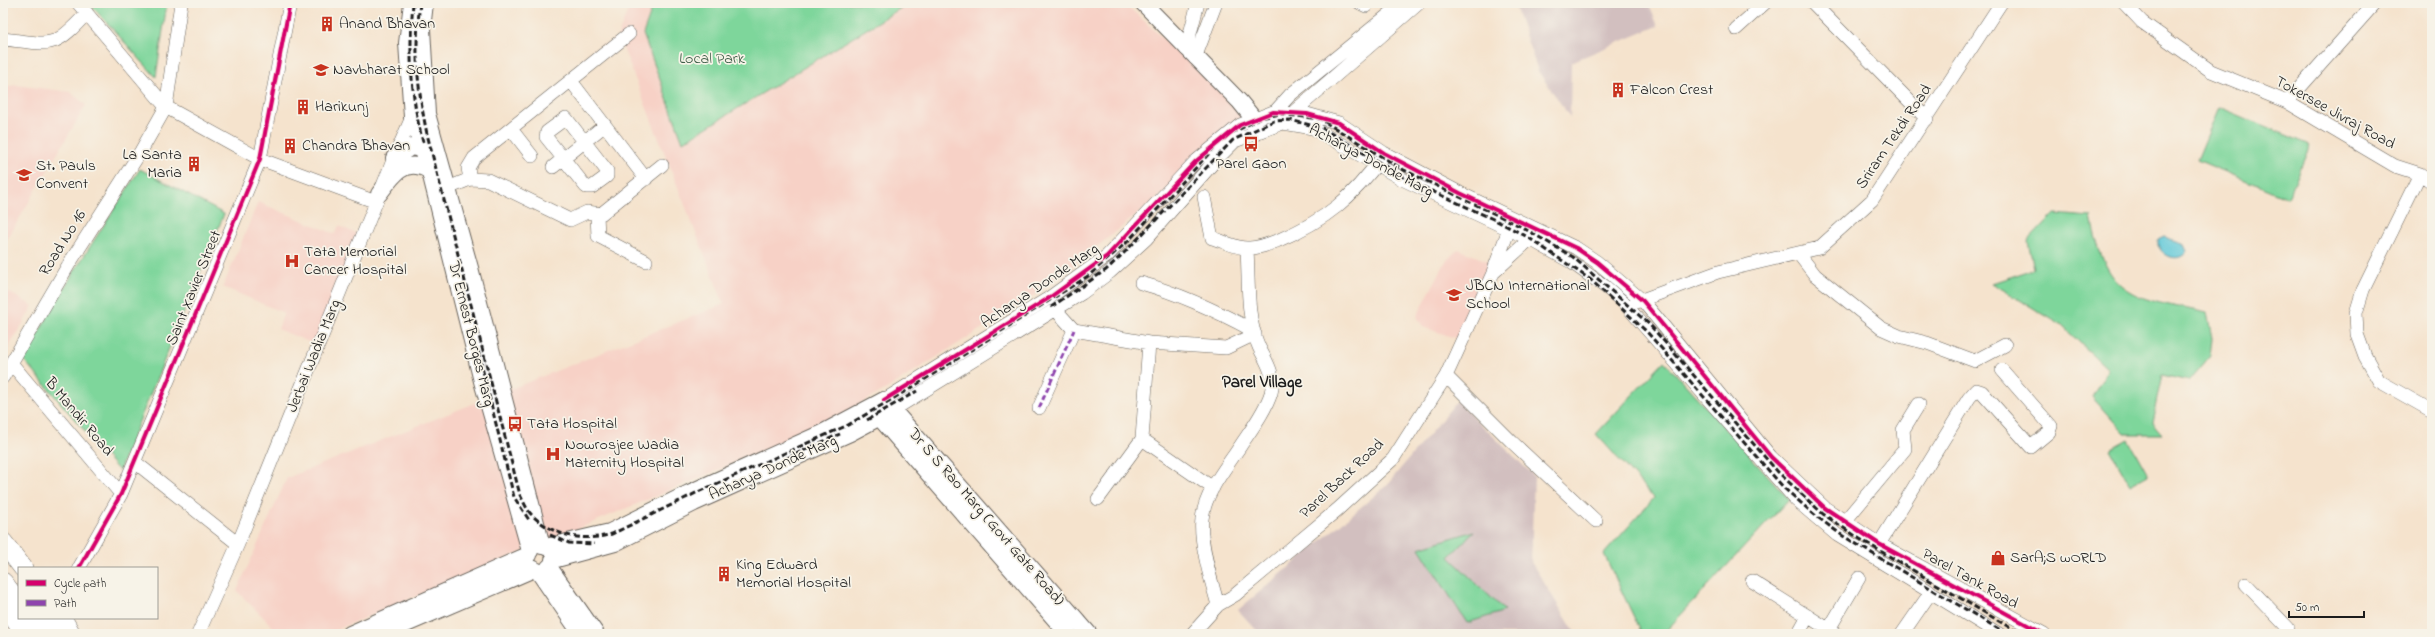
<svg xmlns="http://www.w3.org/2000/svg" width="2435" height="637" font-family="'Indie Flower',sans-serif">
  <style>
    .built { fill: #f7d1c6 }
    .industrial { fill: #d2bfbf }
    .green { fill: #7ed69b; stroke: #4d795c }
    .water { fill: #5ec8d8; stroke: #3d727a }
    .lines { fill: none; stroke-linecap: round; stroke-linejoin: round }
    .minor-casing { stroke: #68625a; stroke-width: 14 }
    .major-casing { stroke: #68625a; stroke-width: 18 }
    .highway-casing { stroke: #68625a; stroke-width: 20 }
    .minor { stroke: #fff; stroke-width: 13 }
    .major { stroke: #fff; stroke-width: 16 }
    .highway { stroke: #fff; stroke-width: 19 }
    .rail { stroke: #1c1c1c; stroke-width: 3; stroke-dasharray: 6 3; stroke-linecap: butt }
    .quiet { stroke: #8e44ad; stroke-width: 3; stroke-dasharray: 6 3; stroke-linecap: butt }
    .cycleway-casing { stroke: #f7f3e8; stroke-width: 6 }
    .cycleway { stroke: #d6006c; stroke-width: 4 }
    .labels { text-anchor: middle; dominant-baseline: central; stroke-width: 3.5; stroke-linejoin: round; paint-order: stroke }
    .poi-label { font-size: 16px; fill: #1c1c1c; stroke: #f7f3e8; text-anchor: start }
    .park-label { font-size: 16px; fill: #3e5d48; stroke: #f7f3e8 }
    .street-label { font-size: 16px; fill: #1c1c1c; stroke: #f7f3e8 }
    .neighbourhood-label { font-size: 17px; font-weight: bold; fill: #1c1c1c; stroke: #f7f3e8 }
  </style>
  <rect width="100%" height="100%" fill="#f7f3e8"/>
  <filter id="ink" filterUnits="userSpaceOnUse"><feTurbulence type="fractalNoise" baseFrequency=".025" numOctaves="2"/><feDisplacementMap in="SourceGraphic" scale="8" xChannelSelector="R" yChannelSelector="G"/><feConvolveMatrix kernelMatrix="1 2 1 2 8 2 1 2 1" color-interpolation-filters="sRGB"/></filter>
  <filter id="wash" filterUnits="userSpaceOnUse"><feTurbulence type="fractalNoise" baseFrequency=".012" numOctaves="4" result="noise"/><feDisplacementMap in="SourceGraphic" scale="16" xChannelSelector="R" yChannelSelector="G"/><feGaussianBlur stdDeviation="0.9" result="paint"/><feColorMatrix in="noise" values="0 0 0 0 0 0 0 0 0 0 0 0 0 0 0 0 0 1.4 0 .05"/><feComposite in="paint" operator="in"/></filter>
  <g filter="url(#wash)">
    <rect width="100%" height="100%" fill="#f5e3cd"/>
    <path class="built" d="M631,3H1124L1255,121L1041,291L888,388L816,429L326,634H280L237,591L287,478L724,304L618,35Z
      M16,85L70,92L86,105L3,246V87Z
      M258,202L335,234L339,226L362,236L316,345L278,329L284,313L223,287Z
      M1458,249L1499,266L1461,340L1423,327L1417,316L1446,261Z
      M3,289L33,306L3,357Z"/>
    <path class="industrial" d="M1514,3H1648L1658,26L1571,62L1570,117L1538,71Z
      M1457,401L1534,476L1531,562L1576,634H1260L1238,610L1386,486Z"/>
    <path class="green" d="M89,3H167L156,77Z
      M654,3H909L683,142L643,34Z
      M2219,107L2310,145L2288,198L2197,160Z
      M140,169L224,214L119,471L23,359L75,270Z
      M2054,214L2091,217C2107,300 2134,297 2207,313L2212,338L2210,356L2189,381L2162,375L2152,422L2162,434H2125L2092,397L2108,369L2061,325L1992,283L2034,269L2028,241Z
      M1664,361L1789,499L1663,634H1642L1604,554L1654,498L1596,434Z
      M2128,439L2148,475L2130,485L2110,449Z
      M1474,531L1449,557L1505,611L1467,623L1419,548Z"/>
    <path class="water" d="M2164,237L2183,243L2187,251C2179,264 2162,256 2158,245V240Z"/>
  </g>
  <g filter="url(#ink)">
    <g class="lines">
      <g class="minor-casing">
        <path id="minor" d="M78,3L166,107L260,159L376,202
          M1360,3L1366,6
          M1813,3L1927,119
          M2124,3L2142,22L2211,71L2287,102L2395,166L2420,174L2432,182
          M1736,29L1765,3
          M3,39C52,44 52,51 87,13
          M1186,49L1198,3
          M1195,58L1216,3
          M571,81L646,179
          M2287,102L2375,3
          M1271,116L1290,95L1403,3
          M1288,117L1419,3
          M566,118L607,171V176L592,187H586L546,137L547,132Z
          M511,129L532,156
          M553,167L605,125
          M2420,174L2363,290L2356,313L2357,334L2365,356L2379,381L2432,411
          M470,179L468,168L474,158L629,34
          M448,188L470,179L488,180L570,220L587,212L601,214L662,165
          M1204,197L1212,238C1223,241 1236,248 1247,248C1258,249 1269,244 1279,240C1326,220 1352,198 1382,157
          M597,215L598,236L646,261
          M1798,253L1815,275L1881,328L1899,336L1927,343L1975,361L2005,345
          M1493,272L1512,221
          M1141,283C1181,294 1217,311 1254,331
          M1636,302L1718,272L1819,248L1872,200L2001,3
          M1055,309L1074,330L1149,343L1226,348L1255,334
          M1149,343L1142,439L1213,488
          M11,363L121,494
          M1446,376L1512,442L1596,521
          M3,377L69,264L141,151L166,107L181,3
          M884,400L1049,298L1107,256L1195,162L1240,125L1273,112L1307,114L1339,123L1384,153L1460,193L1576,248L1597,262L1643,301L1771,457L1825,508L1879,544L2044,634
          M1039,408L1074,330
          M893,410L1082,293L1110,272L1146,239L1213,163L1235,141L1283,123L1313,128L1402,179L1530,239L1571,262L1607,288L1624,303L1796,500L1837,535L1999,634
          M135,462L238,544
          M1098,499L1142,439
          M1845,521L1905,449L1903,430L1919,404
          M1879,544L1969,398L1976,390L1982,392L2031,447L2049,432L2051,426L2002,370
          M79,568L121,494L260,159L290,3
          M1752,581L1836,634
          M2246,584L2288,628L2286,634
          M1218,605C1212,584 1199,541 1202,519C1205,492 1226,468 1241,445C1251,430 1266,410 1271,393C1276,374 1266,362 1259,347C1246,318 1249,280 1247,249
          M1829,629L1859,578
          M198,634L238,544L394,158L412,117L417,116
          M1192,634L1218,605L1235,595L1337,510L1393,459L1446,376L1493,273L1530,239
          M1798,634L1808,616
          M1902,634L1931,592"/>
      </g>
      <g class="major-casing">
        <path id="major" d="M412,3L407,43L412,117L430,172L482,381L530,551
          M425,3L422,29L427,114L470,268L542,546
          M1143,3L1240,102L1253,118L1256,132
          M394,158L411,147L431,150
          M379,194C390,180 401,160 421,167C426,168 430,172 435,173
          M873,410L1068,634
          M546,547L610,532L689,493L822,433L884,400L1089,634
          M553,560L615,543L694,503L850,433L893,410
          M549,567L596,634
          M538,571L581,634
          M350,634L528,555
          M383,634L534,569"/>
      </g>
      <g class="highway-casing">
        <path id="highway" d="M3,542L23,568
          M3,582L19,603
          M3,603L25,634
          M29,618L40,634
          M46,618L56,634
          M62,618L71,634"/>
      </g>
      <use href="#minor" class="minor"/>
      <use href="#major" class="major"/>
      <use href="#highway" class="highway"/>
      <path class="rail" d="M413,3C409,51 410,95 423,142
        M420,3C414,53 417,85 427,134L520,495C524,502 527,511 533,516C555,537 584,542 612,534L698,492L848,425L911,388L1088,276L1127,242L1215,147L1232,133L1261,118L1280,114L1320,119L1402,169L1520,226L1573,257L1649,324L1778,472L1823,514L1860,539L2021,634
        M1051,307L1106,270L1127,250L1233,140L1274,121L1290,120L1322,128L1410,181L1493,219L1526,236L1591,280L1647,332L1784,488L1816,516L1843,536L2007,634
        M478,351L514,497L529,520
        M867,420L917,391
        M787,458L840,434
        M550,535L569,543L594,544"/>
      <path class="quiet" d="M1039,408L1074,330"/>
      <g class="cycleway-casing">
        <path id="cycleway" d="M884,400L1049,298L1107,256L1195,162L1240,125L1273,112L1307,114L1339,123L1384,153L1460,193L1576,248L1597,262L1643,301L1771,457L1825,508L1879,544L2044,634
          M79,568L121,494L260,159L290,3"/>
      </g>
      <use href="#cycleway" class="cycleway"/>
    </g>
  </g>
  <defs>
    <g id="building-bare" transform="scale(1.2)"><path d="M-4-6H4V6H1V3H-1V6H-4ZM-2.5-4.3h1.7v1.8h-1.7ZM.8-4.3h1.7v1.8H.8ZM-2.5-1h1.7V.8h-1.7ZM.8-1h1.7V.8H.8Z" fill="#c8321e" stroke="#f7f3e8" stroke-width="2.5" paint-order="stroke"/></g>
    <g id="school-bare" transform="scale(1.2)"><path d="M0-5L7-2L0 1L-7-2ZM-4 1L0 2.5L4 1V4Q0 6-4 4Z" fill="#c8321e" stroke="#f7f3e8" stroke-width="2.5" paint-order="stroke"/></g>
    <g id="bus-bare" transform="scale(1.2)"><path d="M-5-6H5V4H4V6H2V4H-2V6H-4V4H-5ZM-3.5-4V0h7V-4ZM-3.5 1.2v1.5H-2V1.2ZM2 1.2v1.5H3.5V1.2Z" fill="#c8321e" stroke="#f7f3e8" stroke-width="2.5" paint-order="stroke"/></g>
    <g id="hospital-bare" transform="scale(1.2)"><path d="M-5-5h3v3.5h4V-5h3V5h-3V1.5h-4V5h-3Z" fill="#c8321e" stroke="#f7f3e8" stroke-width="2.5" paint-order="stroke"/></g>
    <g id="shop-bare" transform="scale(1.2)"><path d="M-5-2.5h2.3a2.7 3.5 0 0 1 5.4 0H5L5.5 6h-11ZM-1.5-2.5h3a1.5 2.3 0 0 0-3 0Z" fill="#c8321e" stroke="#f7f3e8" stroke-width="2.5" paint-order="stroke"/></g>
  </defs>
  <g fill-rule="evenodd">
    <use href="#building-bare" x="327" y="24"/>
    <use href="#school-bare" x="321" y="70"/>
    <use href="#building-bare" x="1618" y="90"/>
    <use href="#building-bare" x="303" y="107"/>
    <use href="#bus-bare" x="1251" y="144"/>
    <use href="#building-bare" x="290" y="146"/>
    <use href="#building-bare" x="194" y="164"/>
    <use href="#school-bare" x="24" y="175"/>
    <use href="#hospital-bare" x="292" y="261"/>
    <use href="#school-bare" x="1454" y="295"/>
    <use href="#bus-bare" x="515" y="424"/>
    <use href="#hospital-bare" x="553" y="454"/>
    <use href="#shop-bare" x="1998" y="558"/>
    <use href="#building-bare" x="724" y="574"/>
  </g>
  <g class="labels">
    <g class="poi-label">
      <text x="339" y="24">Anand Bhavan</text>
      <text x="333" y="70">Navbharat School</text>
      <text x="1630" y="90">Falcon Crest</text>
      <text x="315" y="107">Harikunj</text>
      <text x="302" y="146">Chandra Bhavan</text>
      <text x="182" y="155" text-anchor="end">La Santa<tspan x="182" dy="18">Maria</tspan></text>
      <text x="1251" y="164" text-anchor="middle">Parel Gaon</text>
      <text x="36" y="166">St. Pauls<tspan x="36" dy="18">Convent</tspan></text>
      <text x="304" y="252">Tata Memorial<tspan x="304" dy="18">Cancer Hospital</tspan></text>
      <text x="1466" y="286">JBCN International<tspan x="1466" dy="18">School</tspan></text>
      <text x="527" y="424">Tata Hospital</text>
      <text x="565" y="445">Nowrosjee Wadia<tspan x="565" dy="18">Maternity Hospital</tspan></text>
      <text x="2010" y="558">SarA;S wORLD</text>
      <text x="736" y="565">King Edward<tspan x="736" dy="18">Memorial Hospital</tspan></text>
    </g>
    <g class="park-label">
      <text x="712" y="59">Local Park</text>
    </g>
    <g class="street-label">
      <text transform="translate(2335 113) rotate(29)">Tokersee Jivraj Road</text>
      <text transform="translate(1894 137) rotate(-56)">Sriram Tekdi Road</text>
      <text transform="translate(1371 161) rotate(28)">Acharya Donde Marg</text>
      <text transform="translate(63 243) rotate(-58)">Road No 16</text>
      <text transform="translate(1040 286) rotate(-34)">Acharya Donde Marg</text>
      <text transform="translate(194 288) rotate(-68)">Saint Xavier Street</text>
      <text transform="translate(471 334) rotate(76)">Dr Ernest Borges Marg</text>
      <text transform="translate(314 356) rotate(-68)">Jerbai Wadia Marg</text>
      <text transform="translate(79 417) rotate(50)">B Mandir Road</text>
      <text transform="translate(773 468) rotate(-24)">Acharya Donde Marg</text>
      <text transform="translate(1342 479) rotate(-43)">Parel Back Road</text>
      <text transform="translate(986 517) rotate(49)">Dr S S Rao Marg (Govt Gate Road)</text>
      <text transform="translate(1970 579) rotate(29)">Parel Tank Road</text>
    </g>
    <g class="neighbourhood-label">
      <text x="1262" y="382">Parel Village</text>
    </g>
  </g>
  <rect width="2435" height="637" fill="none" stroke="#f7f3e8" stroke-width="16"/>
  <rect x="18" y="567" width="140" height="52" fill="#f7f3e8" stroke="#9f9d96"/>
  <rect x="26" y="580" width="20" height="6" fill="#d6006c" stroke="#9f9d96"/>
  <text x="54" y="587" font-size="12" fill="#1c1c1c">Cycle path</text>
  <rect x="26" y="600" width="20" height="6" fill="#8e44ad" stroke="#9f9d96"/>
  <text x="54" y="607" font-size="12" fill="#1c1c1c">Path</text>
  <path d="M2289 611v6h75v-6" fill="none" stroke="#1c1c1c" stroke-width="2"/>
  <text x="2295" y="611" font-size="12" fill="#1c1c1c" stroke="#f7f3e8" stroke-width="3" paint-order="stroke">50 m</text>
</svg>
